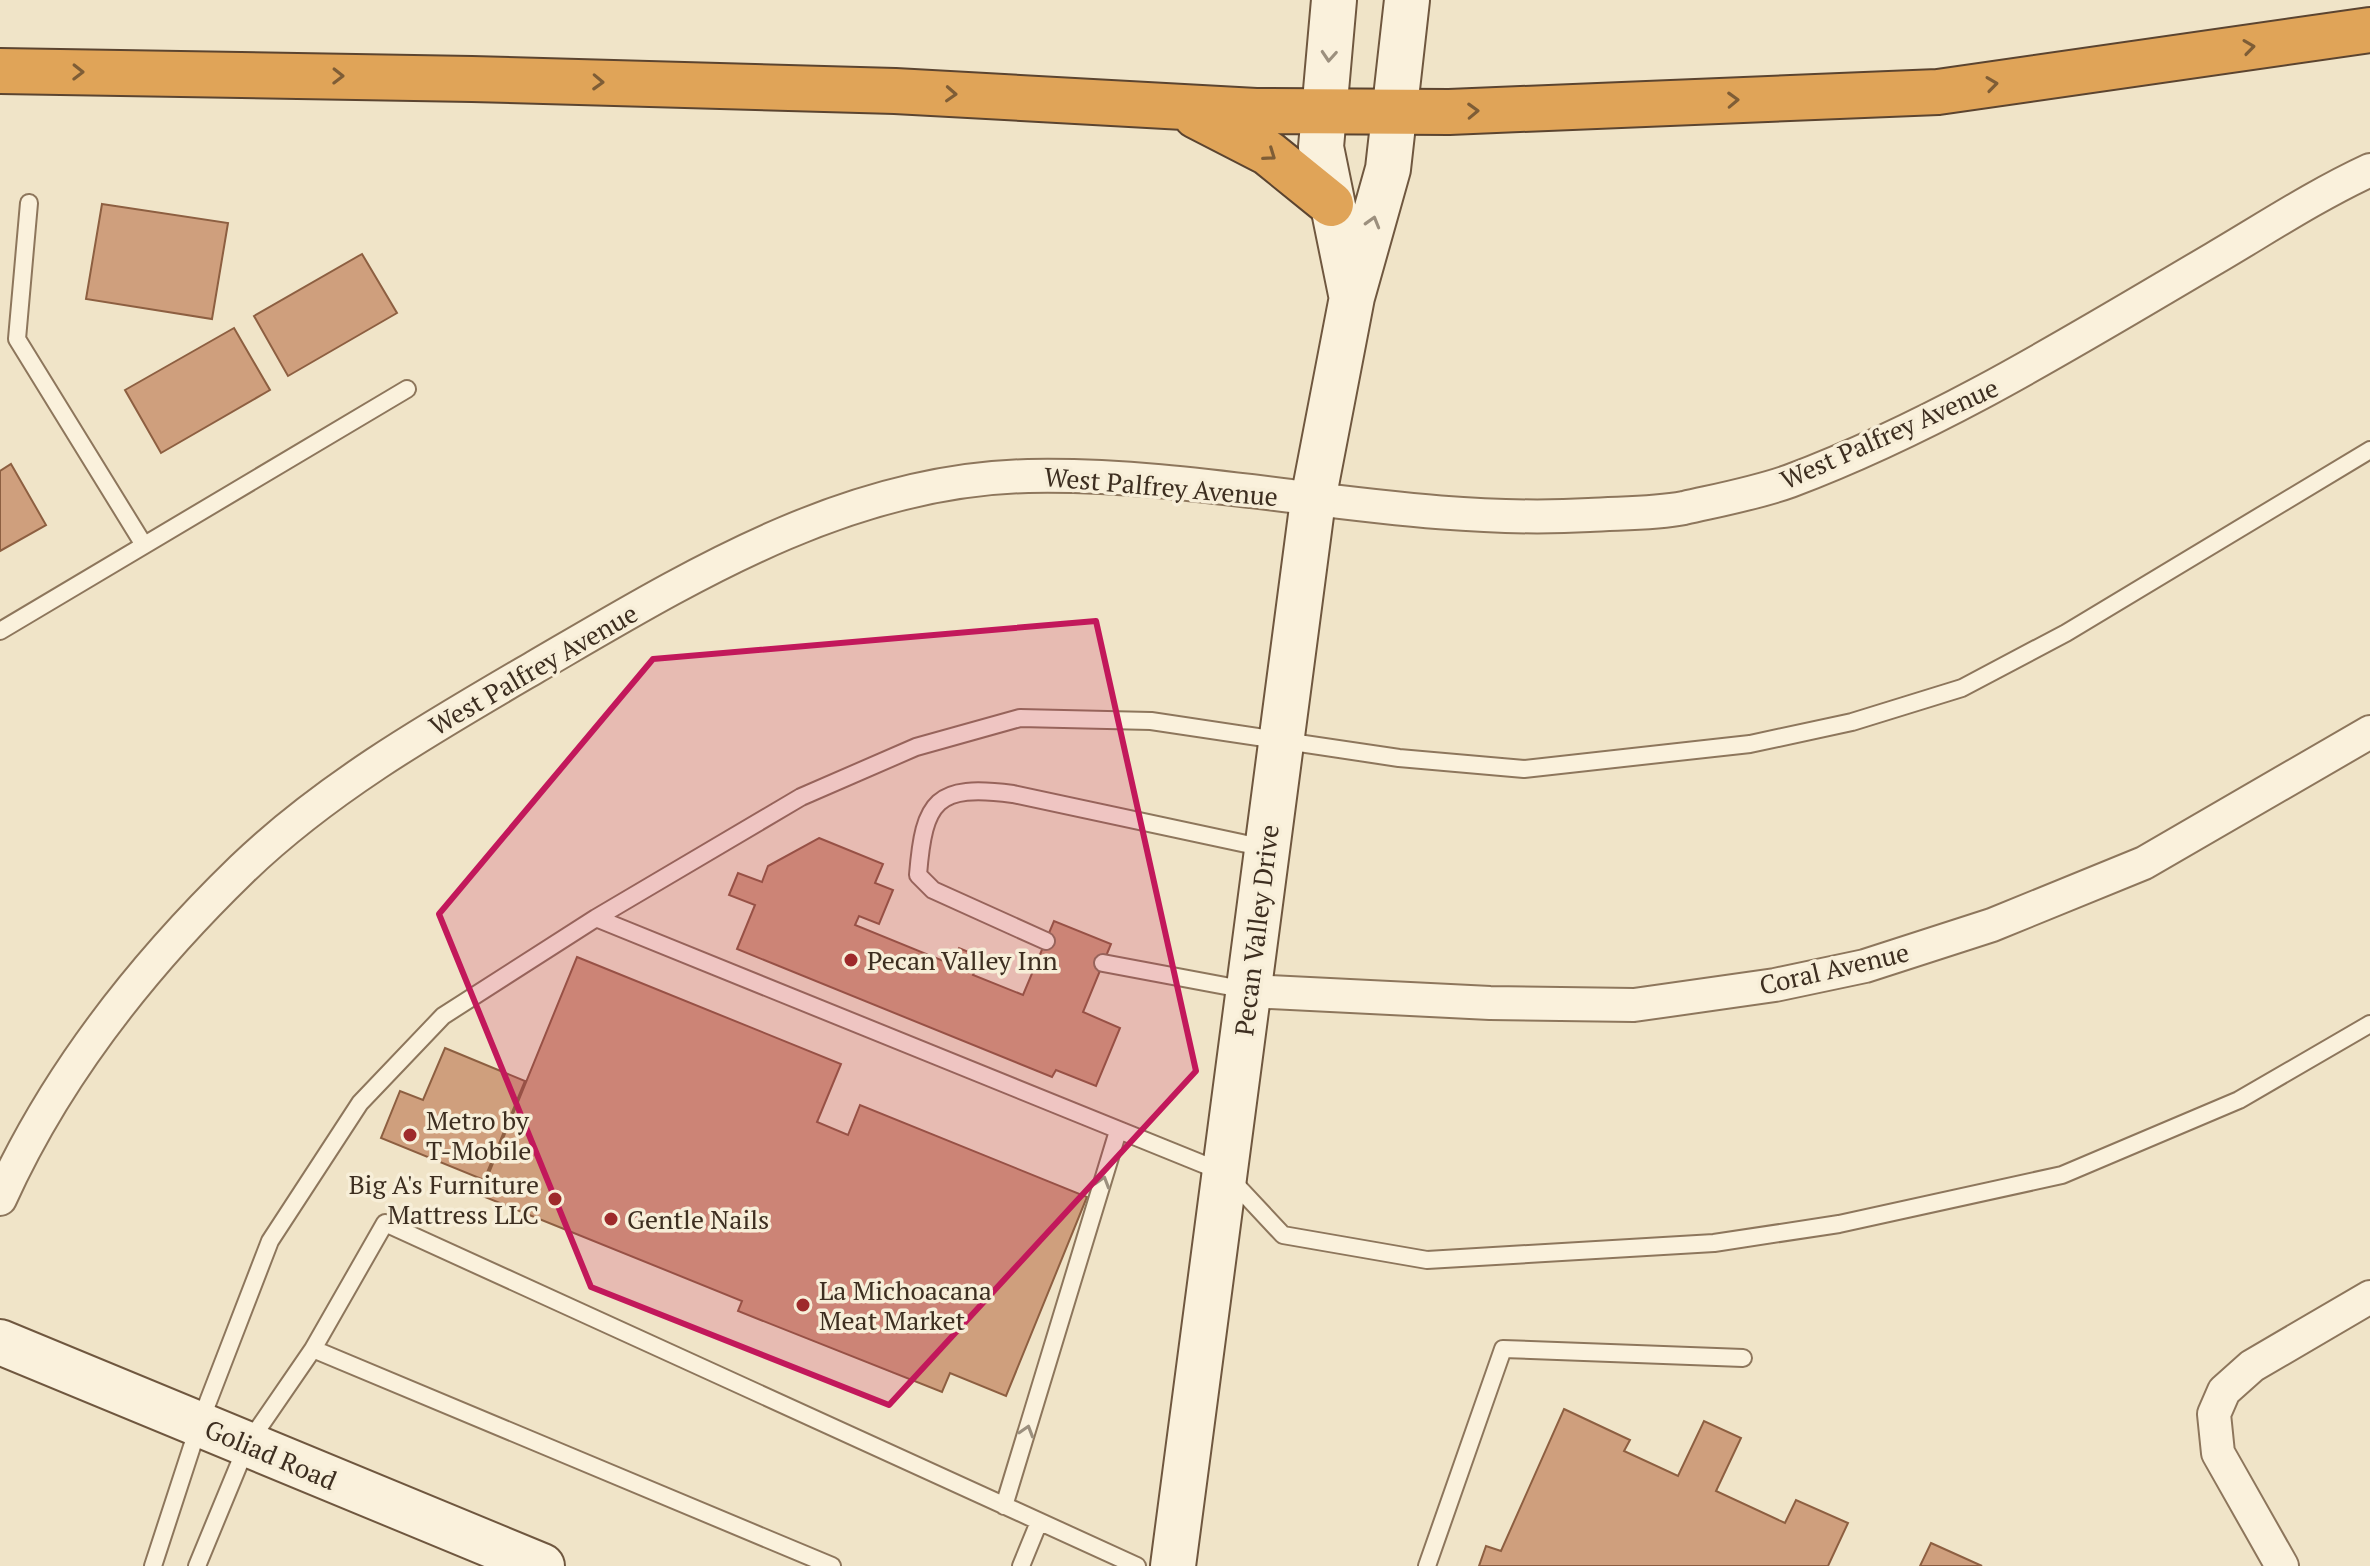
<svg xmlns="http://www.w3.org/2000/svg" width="2370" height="1566" font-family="'PT Serif',serif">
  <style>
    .building { fill: #cf9f7d; stroke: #8d5f41; stroke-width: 2 }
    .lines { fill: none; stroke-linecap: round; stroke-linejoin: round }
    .lane-casing { stroke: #8d765c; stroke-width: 20 }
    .street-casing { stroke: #8d765c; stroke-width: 36 }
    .secondary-casing { stroke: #6f573f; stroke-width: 48 }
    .highway-casing { stroke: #5b4430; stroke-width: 48 }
    .lane { stroke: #faf1dc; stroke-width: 16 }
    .street { stroke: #faf1dc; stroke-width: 32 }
    .secondary { stroke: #faf1dc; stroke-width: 44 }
    .highway { stroke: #e0a458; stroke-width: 44 }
    .oneway { stroke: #7e5d36 }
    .oneway2 { stroke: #9c907e }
    .marked { fill: #c2185b; fill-opacity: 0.2; stroke: #c2185b; stroke-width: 6; stroke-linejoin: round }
    .poi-dot { fill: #9e2a2b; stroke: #f7eed8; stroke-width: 3 }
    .labels { text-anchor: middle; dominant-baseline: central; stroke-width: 7; stroke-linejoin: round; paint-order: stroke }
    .street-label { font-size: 26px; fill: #3d2e20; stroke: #f7eed8 }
    .poi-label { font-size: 26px; fill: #3d2e20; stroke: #f7eed8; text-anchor: start }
  </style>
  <rect width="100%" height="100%" fill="#f0e4c8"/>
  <path class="building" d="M102,204L228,223L212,319L86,299Z
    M362,254L397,313L288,376L254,316Z
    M234,328L270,390L161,453L125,390Z
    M11,464L46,525L0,551V471Z
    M819,838L883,864L875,883L893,890L879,924L859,916L855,925L953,965L959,948L981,957L973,975L1023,995L1054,921L1111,944L1083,1012L1120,1028L1096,1086L1056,1070L1052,1077L737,949L755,905L729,895L738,873L762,882L768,866Z
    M577,957L841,1064L817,1122L848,1135L860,1105L1087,1197L1006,1396L950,1373L942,1392L738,1311L742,1301L480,1195Z
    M445,1048L525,1081L484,1180L381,1138L400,1091L423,1100Z
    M1564,1409L1630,1440L1624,1451L1678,1476L1704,1421L1741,1438L1716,1491L1785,1523L1796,1500L1848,1523L1828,1566H1479L1486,1546L1501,1551Z
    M1931,1543L1982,1566H1920Z"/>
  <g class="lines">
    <g class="lane-casing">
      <path id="lane" d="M29,203L17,339L144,545
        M0,631L407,389
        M596,918L1225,1173L1283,1235L1427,1260L1714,1243L1839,1224L2062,1175L2239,1100L2370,1024
        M1046,941L933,890L918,875C924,800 936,784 1013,794L1265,848
        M1103,963L1247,990
        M1004,1506L1118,1131
        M153,1566L199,1425L270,1241L360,1103L443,1016L596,918L801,797L916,747L1020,718L1151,721L1399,758L1524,769L1750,744L1852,722L1962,688L2066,633L2370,450
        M197,1566L247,1445L313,1349
        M832,1566L313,1349L385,1223L1137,1566
        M1021,1566L1039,1522
        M1427,1566L1503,1349L1743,1358"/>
    </g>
    <g class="street-casing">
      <path id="street" d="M1249,991L1490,1003L1634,1005L1775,985L1865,966L1992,925L2144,863L2370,732
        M0,1199C56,1075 145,963 242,869C327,787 434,726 535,667C688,578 845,480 1028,476C1215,472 1401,526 1589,515C1620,513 1653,514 1684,508C1719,500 1757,493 1790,481C1941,424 2077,339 2215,258C2266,228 2316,195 2370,170
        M2282,1566L2218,1453L2214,1414L2224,1391L2252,1366L2370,1297"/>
    </g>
    <g class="secondary-casing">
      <path id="secondary" d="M1334,0L1321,147L1351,294
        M0,1342L542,1566
        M1173,1566L1313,500L1352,297L1388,169L1407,0"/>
    </g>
    <g class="highway-casing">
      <path id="highway" d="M0,71L472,79L895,91L1256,111L1449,112L1938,92L2370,30
        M1196,116L1268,153L1331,204"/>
    </g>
    <use href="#lane" class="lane"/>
    <use href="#street" class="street"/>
    <use href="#secondary" class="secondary"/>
    <use href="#highway" class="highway"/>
  </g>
  <defs><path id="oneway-chevron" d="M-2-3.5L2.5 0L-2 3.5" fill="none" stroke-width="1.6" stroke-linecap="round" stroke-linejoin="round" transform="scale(2)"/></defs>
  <g class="oneway">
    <use href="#oneway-chevron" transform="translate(2249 47) rotate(-8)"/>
    <use href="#oneway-chevron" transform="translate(78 72) rotate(1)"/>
    <use href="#oneway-chevron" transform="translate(338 76) rotate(1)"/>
    <use href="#oneway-chevron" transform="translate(598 82) rotate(2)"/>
    <use href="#oneway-chevron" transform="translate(1992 84) rotate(-8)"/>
    <use href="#oneway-chevron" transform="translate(951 94) rotate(3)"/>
    <use href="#oneway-chevron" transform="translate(1733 100) rotate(-2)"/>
    <use href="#oneway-chevron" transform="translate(1473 111) rotate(-2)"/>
    <use href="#oneway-chevron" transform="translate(1270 155) rotate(35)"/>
  </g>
  <g class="oneway2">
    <use href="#oneway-chevron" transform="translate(1329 56) rotate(94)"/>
    <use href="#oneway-chevron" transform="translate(1373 222) rotate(-74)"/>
    <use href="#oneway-chevron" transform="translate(1103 1182) rotate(-73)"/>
    <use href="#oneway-chevron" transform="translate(1027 1431) rotate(-73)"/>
  </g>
  <path class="marked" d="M1096,621L1196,1071L889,1405L591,1287L439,914L653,659Z"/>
  <g class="poi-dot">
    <circle cx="851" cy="960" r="8"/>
    <circle cx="410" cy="1135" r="8"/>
    <circle cx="555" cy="1199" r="8"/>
    <circle cx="611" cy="1219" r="8"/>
    <circle cx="803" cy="1305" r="8"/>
  </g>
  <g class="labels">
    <g class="street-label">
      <text transform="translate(1889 433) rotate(-24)">West Palfrey Avenue</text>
      <text transform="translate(1161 486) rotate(5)">West Palfrey Avenue</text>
      <text transform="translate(533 669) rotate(-30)">West Palfrey Avenue</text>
      <text transform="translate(1256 930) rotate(-83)">Pecan Valley Drive</text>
      <text transform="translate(1834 968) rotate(-13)">Coral Avenue</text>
      <text transform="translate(271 1454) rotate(23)">Goliad Road</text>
    </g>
    <g class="poi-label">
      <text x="867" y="960">Pecan Valley Inn</text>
      <text x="426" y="1120">Metro by<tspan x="426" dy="30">T-Mobile</tspan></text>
      <text x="539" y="1184" text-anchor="end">Big A's Furniture<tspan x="539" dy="30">Mattress LLC</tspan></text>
      <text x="627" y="1219">Gentle Nails</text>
      <text x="819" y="1290">La Michoacana<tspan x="819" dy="30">Meat Market</tspan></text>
    </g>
  </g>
</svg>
